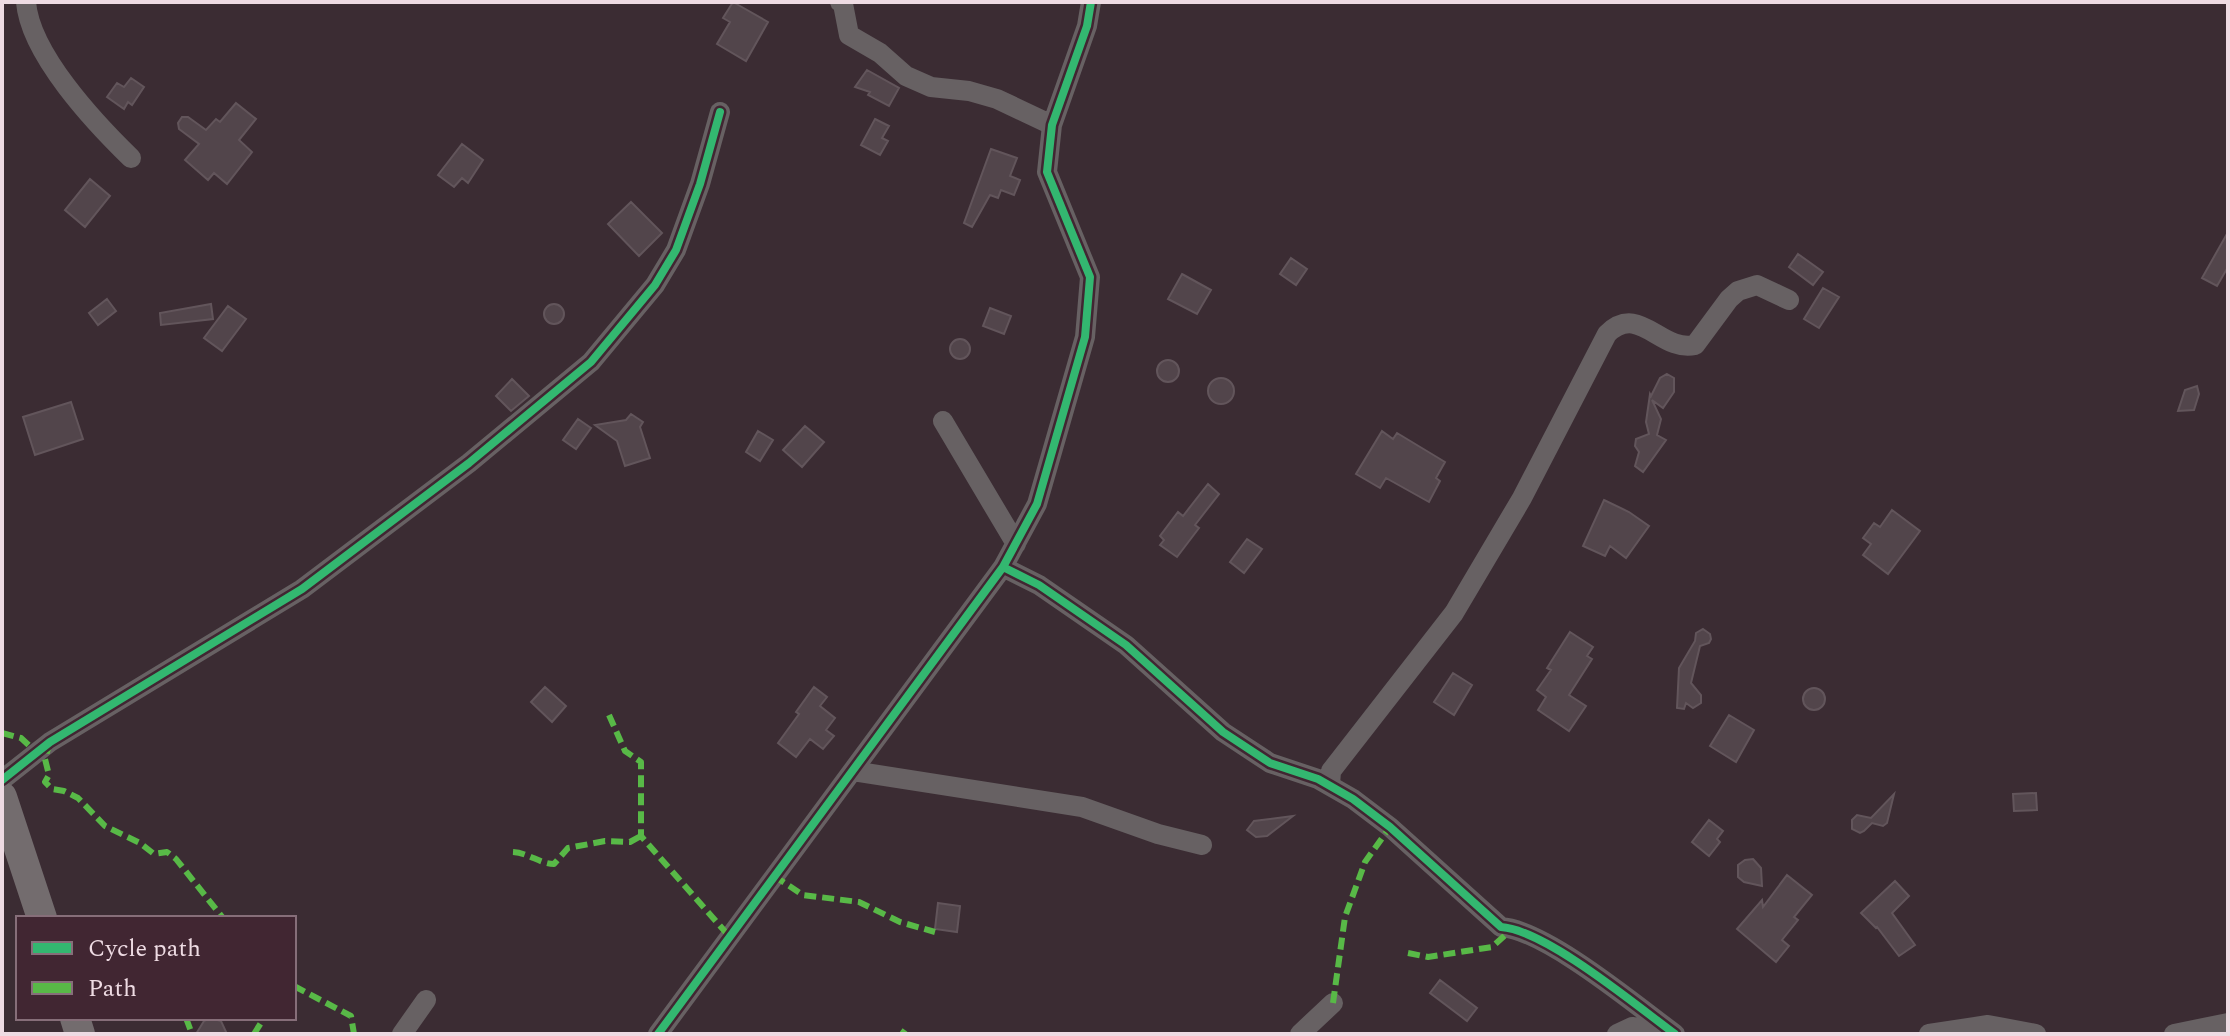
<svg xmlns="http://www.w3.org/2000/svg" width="2230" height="1036" font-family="Spectral,serif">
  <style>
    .building { fill: #52454b; stroke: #62555b; stroke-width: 2 }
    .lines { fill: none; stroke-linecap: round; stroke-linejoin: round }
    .minor { stroke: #676163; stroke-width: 20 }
    .secondary { stroke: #736c6e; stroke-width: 30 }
    .quiet { stroke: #58b947; stroke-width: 6; stroke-dasharray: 12 6; stroke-linecap: butt }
    .cycleway-casing { stroke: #412632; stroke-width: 13 }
    .cycleway { stroke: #33b770; stroke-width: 8 }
  </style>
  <rect width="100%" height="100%" fill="#3b2c33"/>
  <path class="building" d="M733,2L768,22L746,61L717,44L730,22L723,18Z
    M867,70L899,88L889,106L868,95L870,92L855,87Z
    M131,78L144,87L132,105L128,102L124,109L107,97L117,83L124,87Z
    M236,103L256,119L239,140L252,152L227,184L214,173L208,180L185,160L199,144L179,129L178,123L182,117H188L206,130L216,119L220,122Z
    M875,119L889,126L882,138L888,141L880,155L861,145Z
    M462,144L483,160L468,183L462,178L454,187L438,175Z
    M991,149L1017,158L1010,176L1020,180L1014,195L1001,190L998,198L990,195L972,227L964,223Z
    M90,179L110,196L85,227L65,210Z
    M631,202L662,233L639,256L608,224Z
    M2228,232V267L2217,286L2202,278Z
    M1798,254L1823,272L1813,285L1789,267Z
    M1291,258L1307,269L1296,285L1280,274Z
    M1182,274L1211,290L1197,314L1168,299Z
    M1823,288L1839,297L1819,328L1804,319Z
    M107,299L116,311L98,325L89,313Z
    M544 314a10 10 0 1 1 20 0a10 10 0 1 1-20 0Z
    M211,304L213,319L161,325L160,313Z
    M228,306L246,319L222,351L204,338Z
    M990,308L1011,316L1004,334L983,326Z
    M950 349a10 10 0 1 1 20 0a10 10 0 1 1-20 0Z
    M1157 371a11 11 0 1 1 22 0a11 11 0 1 1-22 0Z
    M1667,374L1674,378V392L1663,408L1652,400L1661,419L1657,435L1666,440L1643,472L1635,466L1639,452L1635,446L1636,439L1649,434L1646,422L1650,394L1651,396L1660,378Z
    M1208 391a13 13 0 1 1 26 0a13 13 0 1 1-26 0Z
    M512,379L529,396L511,411L496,396Z
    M2197,386L2199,394L2194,410L2178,411L2185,390Z
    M71,402L83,439L35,455L23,417Z
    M631,414L643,422L640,427L650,458L625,466L617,441L595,425L626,420Z
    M578,419L591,428L576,449L563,440Z
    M805,426L824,442L802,467L783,450Z
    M758,431L773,440L760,461L746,452Z
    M1382,431L1393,439L1397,433L1445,462L1436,478L1440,481L1429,502L1386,478L1380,488L1356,474Z
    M1208,484L1219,494L1195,525L1199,528L1177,557L1160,545L1164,540L1160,536L1178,512L1183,516Z
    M1604,500L1629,512L1649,526L1626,558L1610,546L1605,556L1583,546Z
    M1892,510L1920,531L1888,574L1863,555L1871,544L1863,538L1874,523L1880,527Z
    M1247,539L1262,549L1244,573L1230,562Z
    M1703,629L1710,634L1711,639L1709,643L1700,646L1691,683L1701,695V703L1693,708L1686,703L1684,709L1677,708L1679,668L1695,641L1696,633Z
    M1570,632L1593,647L1587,656L1592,659L1569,695L1586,706L1569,731L1538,710L1546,697L1537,690L1551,670L1547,668Z
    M1453,673L1472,685L1454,715L1434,702Z
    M545,687L566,706L552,722L531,702Z
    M814,687L827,697L820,706L835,718L826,730L834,736L823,749L810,739L796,757L778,743L799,714L796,712Z
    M1803 699a11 11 0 1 1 22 0a11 11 0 1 1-22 0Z
    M1729,715L1754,730L1736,762L1710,746Z
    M2036,793L2037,810L2014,811L2013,794Z
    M1894,794L1887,823L1883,826L1872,823L1864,831L1860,833L1852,829V820L1857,815L1871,818Z
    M1293,816L1267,836L1256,837L1247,830L1254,821Z
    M1709,820L1723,831L1717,839L1720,842L1709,856L1692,842Z
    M1753,859L1761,868L1762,886L1744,882L1738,877V865L1745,860Z
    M1787,875L1812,895L1794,917L1798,920L1782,940L1789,946L1776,962L1737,929L1762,900L1763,907Z
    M1895,881L1909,896L1892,913L1915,945L1899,956L1877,927L1876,928L1861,913Z
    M938,903L960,906L957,932L935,929Z
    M1440,980L1477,1008L1467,1021L1430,993Z
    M210,1018L221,1021L227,1034H196L204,1021Z"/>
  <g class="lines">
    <path class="minor" d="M26,2C30,54 95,123 131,158
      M840,2L843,4L849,35L880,53L906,76L931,87L969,91L997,99L1052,125
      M943,421L1016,544
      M1003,567L1039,585L1126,645L1223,732L1270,763L1318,779L1353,799L1390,827L1501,927C1546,930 1637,1006 1675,1034
      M853,771L1082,807L1158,834L1202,845
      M2,780L50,742L302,589L469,463L591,362L655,285L676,250L700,184L720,112
      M1330,785L1331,771L1454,613L1522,498L1607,334C1639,302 1661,353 1695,345L1729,299L1738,291L1757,285L1789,300
      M402,1034L426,1000
      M658,1034L1003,567L1037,504L1085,337L1090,277L1047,172L1052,125L1087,26L1091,2
      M1300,1034L1333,1003
      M1617,1034L1632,1027L1671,1033
      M1929,1034L1988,1025L2036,1034
      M2174,1034L2228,1023"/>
    <path class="secondary" d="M2,797L42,918
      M75,1018L80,1034"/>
    <path class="quiet" d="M609,715L625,751L641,762V836L729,936
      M2,733L21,738L36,752
      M50,742L45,759L49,775L45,782L52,789L64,791L78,798L105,826L140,843L154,854L167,852L176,859L223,918
      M513,852C529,853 540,864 554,864L568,848L605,841L630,842L641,836
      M774,876L803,895L859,902L900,922L935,932
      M1408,953L1428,957L1492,947L1513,928
      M294,986L351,1016L354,1034
      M1333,1003L1345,917L1365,862L1390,827
      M186,1018L192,1034
      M254,1034L264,1018
      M902,1034L905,1030"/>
    <g class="cycleway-casing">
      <path id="cycleway" d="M1003,567L1039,585L1126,645L1223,732L1270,763L1318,779L1353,799L1390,827L1501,927C1546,930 1637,1006 1675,1034
        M2,780L50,742L302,589L469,463L591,362L655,285L676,250L700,184L720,112
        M658,1034L1003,567L1037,504L1085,337L1090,277L1047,172L1052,125L1087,26L1091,2"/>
    </g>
    <use href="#cycleway" class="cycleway"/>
  </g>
  <rect width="2230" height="1036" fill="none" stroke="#eedbe3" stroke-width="8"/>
  <rect x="16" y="916" width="280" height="104" fill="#412632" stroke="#866e79" stroke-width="2"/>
  <rect x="32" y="942" width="40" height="12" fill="#33b770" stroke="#866e79" stroke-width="2"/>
  <text x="88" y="956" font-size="24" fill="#eedbe3">Cycle path</text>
  <rect x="32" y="982" width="40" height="12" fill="#58b947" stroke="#866e79" stroke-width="2"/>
  <text x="88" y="996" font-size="24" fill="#eedbe3">Path</text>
</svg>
